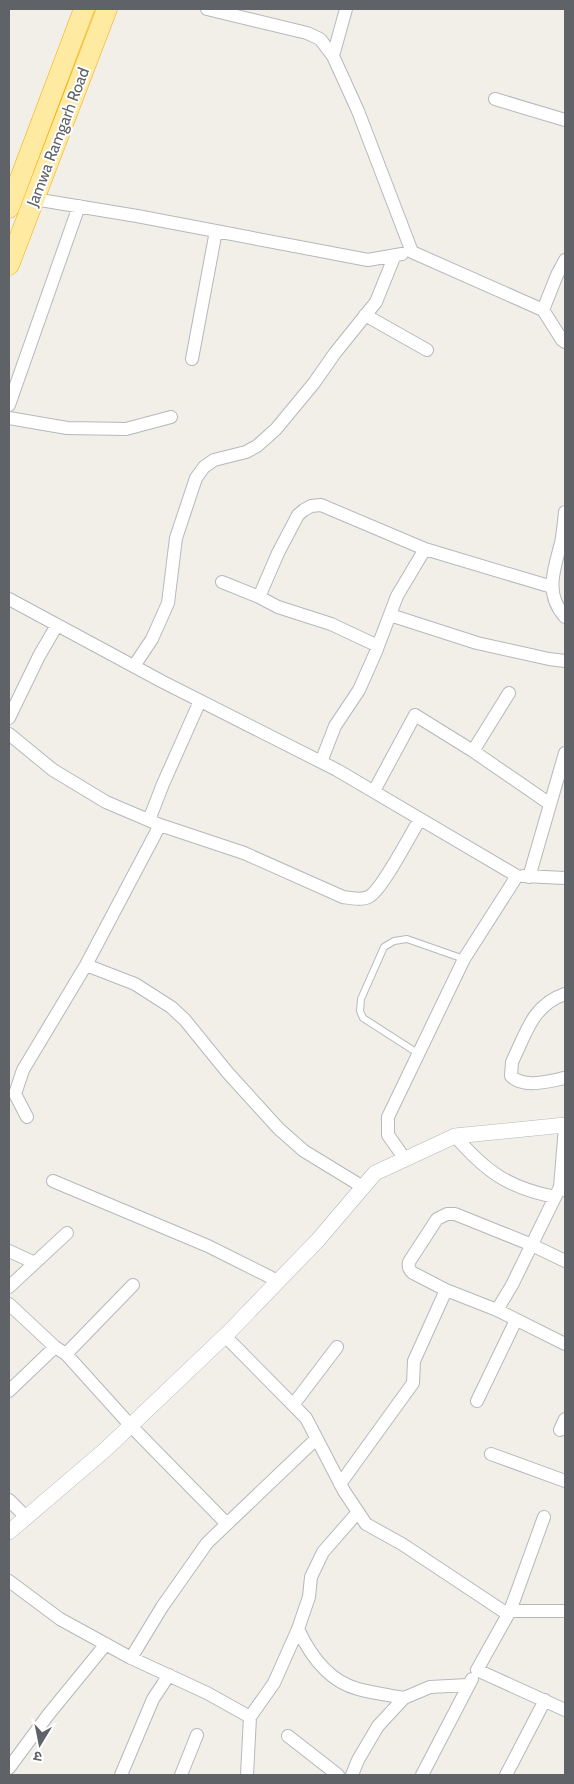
<svg xmlns="http://www.w3.org/2000/svg" width="574" height="1784" font-family="Cabin,'Noto Sans Devanagari',sans-serif">
  <style>
    .lines { fill: none; stroke-linecap: round; stroke-linejoin: round }
    .service-casing { stroke: #b5b8bc; stroke-width: 8 }
    .minor-casing { stroke: #b5b8bc; stroke-width: 14 }
    .tertiary-casing { stroke: #b5b8bc; stroke-width: 16 }
    .trunk-casing { stroke: #f9ab00; stroke-width: 21 }
    .service { stroke: #fff; stroke-width: 6 }
    .minor { stroke: #fff; stroke-width: 12 }
    .tertiary { stroke: #fff; stroke-width: 15 }
    .trunk { stroke: #feeaa1; stroke-width: 20 }
    .labels { text-anchor: middle; dominant-baseline: central; stroke-width: 4; stroke-linejoin: round; paint-order: stroke }
    .street-label { font-size: 16px; fill: #5f6368; stroke: #fff }
  </style>
  <rect width="100%" height="100%" fill="#f1efe8"/>
  <g class="lines">
    <g class="service-casing">
      <path id="service" d="M419,1054L363,1018L360,1011L361,999L384,947L394,941L407,939L464,959"/>
    </g>
    <g class="minor-casing">
      <path id="minor" d="M207,9L307,33L320,39L333,56
        M346,9L333,56L358,111L412,252L543,310
        M495,99L565,120
        M34,199L137,216L368,260L402,254
        M565,260L557,275L543,310L562,340L565,342
        M365,315L427,350
        M192,359L216,231
        M9,405L79,206
        M9,418L67,428L126,429L171,417
        M565,512C564,522 563,533 561,543C554,570 544,593 565,617
        M425,549L552,587
        M222,582L259,597L278,607L331,624L378,646
        M259,597L278,553L298,515L304,510L311,506L321,505L425,549L397,596L375,654L359,690L335,726L321,762
        M9,599L163,682L337,770L517,876L464,959L388,1117V1135L405,1159
        M390,615L477,643L549,659L565,661
        M134,666L152,639L168,603L176,538L196,478L204,467L214,460L246,452L257,446L276,429L314,383L335,353L376,302L395,255
        M9,718L39,656L57,625
        M9,734L53,770L106,802L160,825L244,853L343,897C350,898 363,901 370,896C383,888 410,835 420,819
        M473,751L509,693
        M374,791L415,715L473,751L550,804
        M149,820L163,784L200,701
        M523,876L565,878
        M529,877L565,753
        M86,965L135,984L171,1007L185,1020L228,1073L279,1129L304,1151L363,1187
        M565,994C532,1005 526,1034 512,1062L511,1076C524,1089 549,1081 565,1078
        M27,1117L15,1094L23,1070L86,965L160,825
        M565,1127L560,1187L565,1190
        M455,1136C486,1172 509,1188 555,1197
        M53,1181L208,1246L278,1281
        M9,1251L35,1263
        M9,1287L67,1233
        M446,1290L413,1273C409,1270 408,1267 409,1262L437,1219L447,1214H455L532,1245L565,1261
        M9,1304L55,1347
        M497,1310L512,1285L560,1187
        M225,1336L306,1418L344,1491L366,1524L402,1544L503,1611H565
        M66,1354L133,1285
        M9,1391L55,1347L66,1354L131,1426L227,1524
        M477,1401L516,1320
        M293,1405L337,1347
        M560,1430L565,1419
        M491,1454L565,1481
        M340,1484L413,1383L414,1361L446,1290L497,1310L565,1344
        M9,1500L26,1517
        M544,1517L510,1611L477,1670L565,1710
        M9,1581L60,1619L131,1658L207,1693L250,1717L247,1775
        M298,1629C310,1655 328,1681 358,1689C373,1693 389,1695 404,1698
        M131,1658L162,1607L207,1543L316,1439
        M250,1717L274,1683L298,1629L309,1597L311,1577L323,1552L358,1512
        M288,1736L338,1775
        M9,1768L48,1715L106,1644
        M121,1775L153,1699L169,1675
        M181,1775L197,1735
        M352,1775L358,1760L378,1726L404,1698L430,1687L468,1685
        M422,1775L472,1679
        M506,1775L545,1700"/>
    </g>
    <g class="tertiary-casing">
      <path id="tertiary" d="M9,1532L105,1450L229,1332L318,1240L375,1173L455,1136L565,1125"/>
    </g>
    <g class="trunk-casing">
      <path id="trunk" d="M9,208L84,9
        M9,265L107,9"/>
    </g>
    <use href="#service" class="service"/>
    <use href="#minor" class="minor"/>
    <use href="#tertiary" class="tertiary"/>
    <use href="#trunk" class="trunk"/>
  </g>
  <g class="labels">
    <g class="street-label">
      <text transform="translate(58 137) rotate(-69)">Jamwa Ramgarh Road</text>
    </g>
  </g>
  <rect width="574" height="1784" fill="none" stroke="#5f6368" stroke-width="20"/>
  <g transform="translate(40 1744) rotate(190)" stroke="#ffffff" stroke-width="4" paint-order="stroke">
  <path d="M0-4L9 19L0 12L-9 19Z" fill="#5f6368"/>
  <text y="-8" font-size="14" font-weight="bold" text-anchor="middle" fill="#5f6368">उ</text>
  </g>
</svg>
